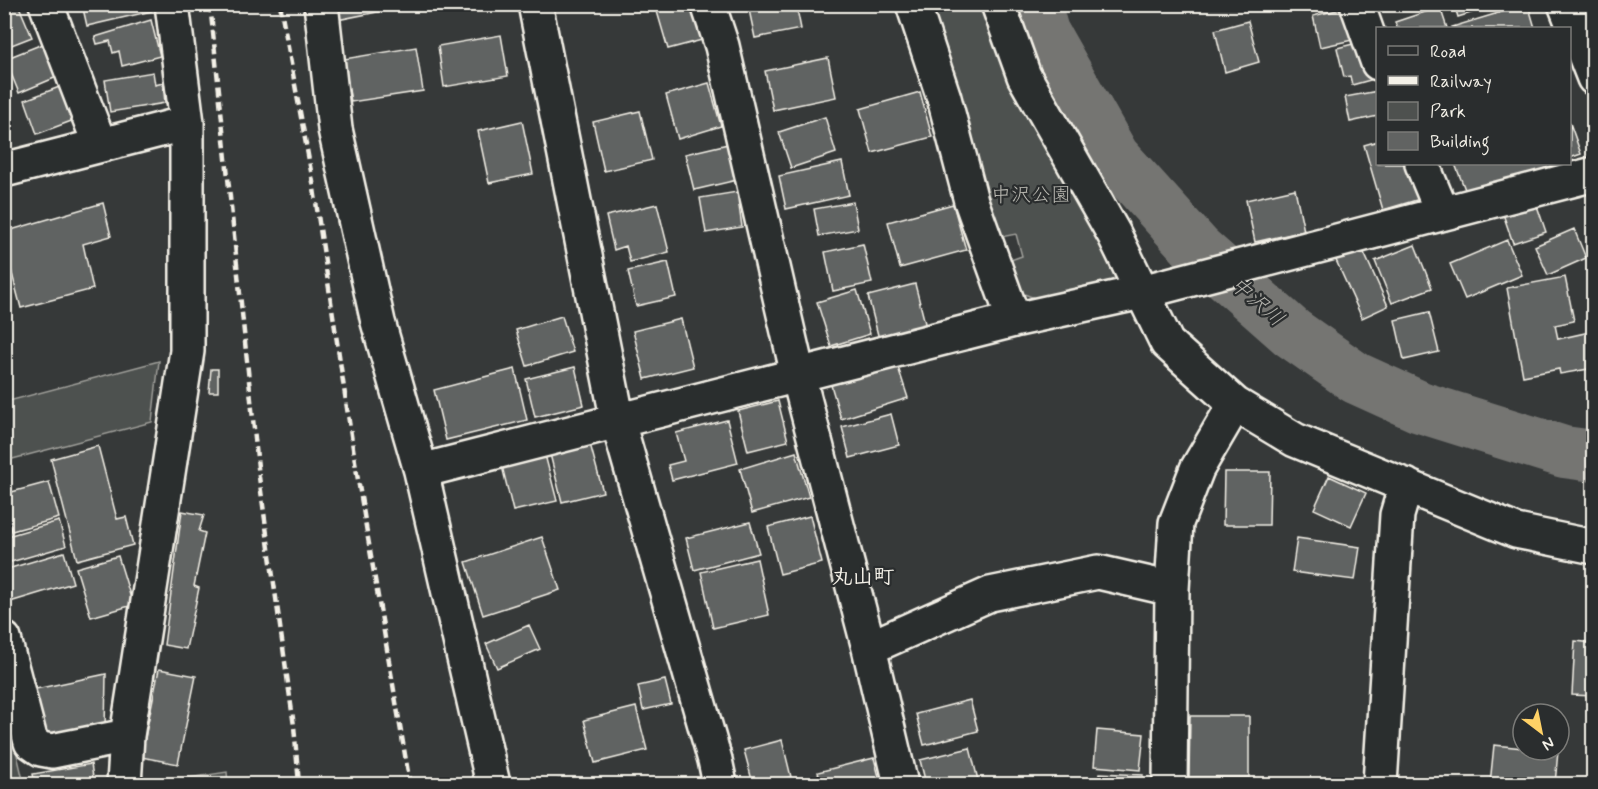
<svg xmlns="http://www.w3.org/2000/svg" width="1598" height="789" font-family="Mynerve,'Klee One',sans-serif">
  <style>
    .green { fill: #4e514f; stroke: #a1a19c; stroke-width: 1.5 }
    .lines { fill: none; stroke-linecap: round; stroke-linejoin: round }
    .river { stroke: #757572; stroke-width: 52 }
    .building { fill: #616362; stroke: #f4f1e8; stroke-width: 1.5 }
    .minor-casing { stroke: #f4f1e8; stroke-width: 38 }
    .minor { stroke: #2a2d2e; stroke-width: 33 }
    .rail { stroke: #f4f1e8; stroke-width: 4.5; stroke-dasharray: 9 4.5; stroke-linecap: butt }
    .labels { text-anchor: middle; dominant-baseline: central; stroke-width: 4.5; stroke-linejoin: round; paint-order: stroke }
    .park-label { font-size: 20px; fill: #bab9b2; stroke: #2a2d2e }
    .water-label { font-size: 21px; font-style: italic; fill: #b4b3ad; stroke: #2a2d2e }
    .neighbourhood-label { font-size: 21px; font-weight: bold; fill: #f4f1e8; stroke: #2a2d2e }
  </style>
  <rect width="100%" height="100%" fill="#363939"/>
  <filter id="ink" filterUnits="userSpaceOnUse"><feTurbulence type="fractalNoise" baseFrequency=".0167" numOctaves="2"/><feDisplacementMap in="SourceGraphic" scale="12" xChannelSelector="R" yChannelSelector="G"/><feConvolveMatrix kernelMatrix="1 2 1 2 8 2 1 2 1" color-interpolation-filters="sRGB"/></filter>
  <g filter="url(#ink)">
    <path class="green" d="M927,5H986L1120,268L1113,280L1037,299L1019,292L1008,261L1022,256L1016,234L1001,237Z
      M159,361L152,422L5,461V402Z
      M5,704L24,784H5Z
      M227,772L228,784H149Z"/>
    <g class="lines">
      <path class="river" d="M1035,4L1043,32L1114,157L1197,249L1292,333L1356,378L1420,407L1564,452L1594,456"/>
    </g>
    <path class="building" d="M9,4H18L32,37L4,48V6Z
      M82,4H152V11L87,26Z
      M335,4H411L412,5L337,20Z
      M667,4H692L702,40L668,49L656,8Z
      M796,4L801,29L755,38L748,5Z
      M1454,4H1499L1458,17Z
      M1528,4L1535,28H1453L1452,27Z
      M1349,7L1357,39L1320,47L1313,16Z
      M1440,7L1447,28H1397L1395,22Z
      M151,20L160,56L122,66L119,51L113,53L110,41L97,44L95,37Z
      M1248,21L1259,62L1225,72L1215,30Z
      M501,35L508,76L444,87L438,46Z
      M1365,41L1374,79L1352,85L1350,76L1344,77L1337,48Z
      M45,43L59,76L19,93L5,59Z
      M416,47L423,91L351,102L344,59Z
      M828,58L836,97L773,110L765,71Z
      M153,72L155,85L163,83L165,103L110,112L105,80Z
      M709,83L721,126L678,139L666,95Z
      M62,86L74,120L37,134L25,100Z
      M1378,91V116L1350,122L1345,97Z
      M920,92L932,137L872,153L860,109Z
      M640,111L652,160L604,171L593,122Z
      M825,117L836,153L791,168L779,132Z
      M522,121L533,174L489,183L478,131Z
      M1570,123L1581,154L1570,158Z
      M1378,141V164H1410L1420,199L1383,210L1364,145Z
      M728,144L737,180L694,190L685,154Z
      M842,162L849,195L786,209L779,176Z
      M1455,164H1556L1468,197Z
      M1295,189L1304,231L1255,242L1246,200Z
      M737,192L742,227L706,233L700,198Z
      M1535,200L1546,232L1513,243L1502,211Z
      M853,202L858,229L819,236L814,209Z
      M103,203L111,236L83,244L93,289L21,308L4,243V232Z
      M657,204L669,252L630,262L626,246L614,250L606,216Z
      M953,204L966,250L900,268L888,222Z
      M1574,229L1586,258L1548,275L1535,246Z
      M1507,240L1522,275L1465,299L1450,264Z
      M863,244L872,283L833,291L825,252Z
      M1415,245L1432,288L1392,303L1375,261Z
      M1361,246L1388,306L1362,318L1335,258Z
      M668,262L676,297L636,306L628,271Z
      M1565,277L1574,321L1555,325L1558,339L1594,331V368L1560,374L1559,369L1523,376L1507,288Z
      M915,284L927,331L880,343L868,296Z
      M857,290L870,334L831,346L817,302Z
      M1429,312L1439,352L1404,360L1395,320Z
      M562,316L573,352L527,366L516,330Z
      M681,319L693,367L645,379L633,331Z
      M897,364L908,398L841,419L831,385Z
      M575,367L584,405L535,417L526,379Z
      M211,369H218V392H209Z
      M515,369L527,420L446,440L434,390Z
      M778,401L788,441L748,451L738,411Z
      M891,414L899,445L850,458L842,427Z
      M727,420L738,463L672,480L668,465L684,461L676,433Z
      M589,440L603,492L562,502L549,450Z
      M98,446L117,519L126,517L133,545L77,560L51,459Z
      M544,451L557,501L513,511L501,462Z
      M796,452L809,497L752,513L740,469Z
      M1224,472H1270L1269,525H1223Z
      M1329,476L1366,493L1351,526L1314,509Z
      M49,482L59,518L12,531L4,503V494Z
      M182,511L204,515L199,531L205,533L194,586L199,588L186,649L164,645Z
      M810,516L822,563L780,574L768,527Z
      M59,521L66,546L4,564V537Z
      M750,522L759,553L694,570L686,538Z
      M542,537L560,590L483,615L466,562Z
      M1297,538L1360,547L1355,580L1292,572Z
      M64,552L73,583L10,602L4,583V570Z
      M118,556L133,605L91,617L76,568Z
      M757,559L769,615L713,628L701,572Z
      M529,625L540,649L497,668L486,644Z
      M1575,641L1594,643V696L1572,695Z
      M159,669L196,676L178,764L141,757Z
      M106,674L105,729L44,740L31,690Z
      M665,680L671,704L643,710L638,686Z
      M970,700L978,731L924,745L916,714Z
      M636,707L647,750L595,763L584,720Z
      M1190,716H1249V777H1189Z
      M1097,730L1144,734L1140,770L1094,766Z
      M782,740L791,777L762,784H753L744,750Z
      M1494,745L1523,748V750L1558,751L1555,784H1490Z
      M970,748L979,784H926L920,760Z
      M874,758L881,784H821L818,772Z
      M91,764L94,784H35L33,774Z
      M1099,773L1143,775L1142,784H1098Z
      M566,779L567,784H540Z"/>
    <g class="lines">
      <g class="minor-casing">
        <path id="minor" d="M46,4L100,145
          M321,4L335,129L378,322L421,471L493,784
          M535,4L618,422L715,760L720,784
          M708,4L722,46L798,375L869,648L901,784
          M913,4L944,98L971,201L1014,320
          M998,4L1024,76L1114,234L1167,343L1235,404L1295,440L1516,531L1594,547
          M1357,4L1378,63
          M1565,4L1594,78
          M1422,164L1442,212
          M4,170L187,123
          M421,471L1014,320L1142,292L1594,174
          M4,639L31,742L41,749L52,751L127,736
          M869,648L990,594L1098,572L1172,589
          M124,784L127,736L187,351V123L172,4
          M1170,784L1172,589L1176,523L1197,469L1235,404
          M1380,784L1397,515L1406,485"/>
      </g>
      <use href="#minor" class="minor"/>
      <path class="rail" d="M210,4L259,477L294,726L299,784
        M280,4L313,182L356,468L410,784"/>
    </g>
  </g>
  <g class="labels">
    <g class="park-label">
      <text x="1031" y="195">中沢公園</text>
    </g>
    <g class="water-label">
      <text transform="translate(1257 302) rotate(41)">中沢川</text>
    </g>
    <g class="neighbourhood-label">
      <text x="863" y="577">丸山町</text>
    </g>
  </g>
  <rect width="1598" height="789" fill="none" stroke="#2a2d2e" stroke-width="24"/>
  <rect x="12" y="12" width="1574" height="765" fill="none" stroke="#f4f1e8" stroke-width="2" filter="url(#ink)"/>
  <rect x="1376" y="27" width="195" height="138" fill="#2a2d2e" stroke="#7b7b78" stroke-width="1.5"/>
  <rect x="1388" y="46" width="30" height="9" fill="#2a2d2e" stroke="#7b7b78" stroke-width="1.5"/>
  <text x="1430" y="57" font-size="18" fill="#f4f1e8">Road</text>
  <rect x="1388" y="76" width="30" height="9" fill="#f4f1e8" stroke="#7b7b78" stroke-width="1.5"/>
  <text x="1430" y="87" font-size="18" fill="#f4f1e8">Railway</text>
  <rect x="1388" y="102" width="30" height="18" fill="#4e514f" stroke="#7b7b78" stroke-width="1.5"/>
  <text x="1430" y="117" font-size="18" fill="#f4f1e8">Park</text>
  <rect x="1388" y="132" width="30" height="18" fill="#616362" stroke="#7b7b78" stroke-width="1.5"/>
  <text x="1430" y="147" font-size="18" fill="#f4f1e8">Building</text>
  <g transform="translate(1541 732) rotate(148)"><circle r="28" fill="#2a2d2e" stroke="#7b7b78" stroke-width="1.5"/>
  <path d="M0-4.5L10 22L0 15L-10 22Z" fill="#ffd166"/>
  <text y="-9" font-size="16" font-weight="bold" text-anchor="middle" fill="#f4f1e8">N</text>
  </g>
</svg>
